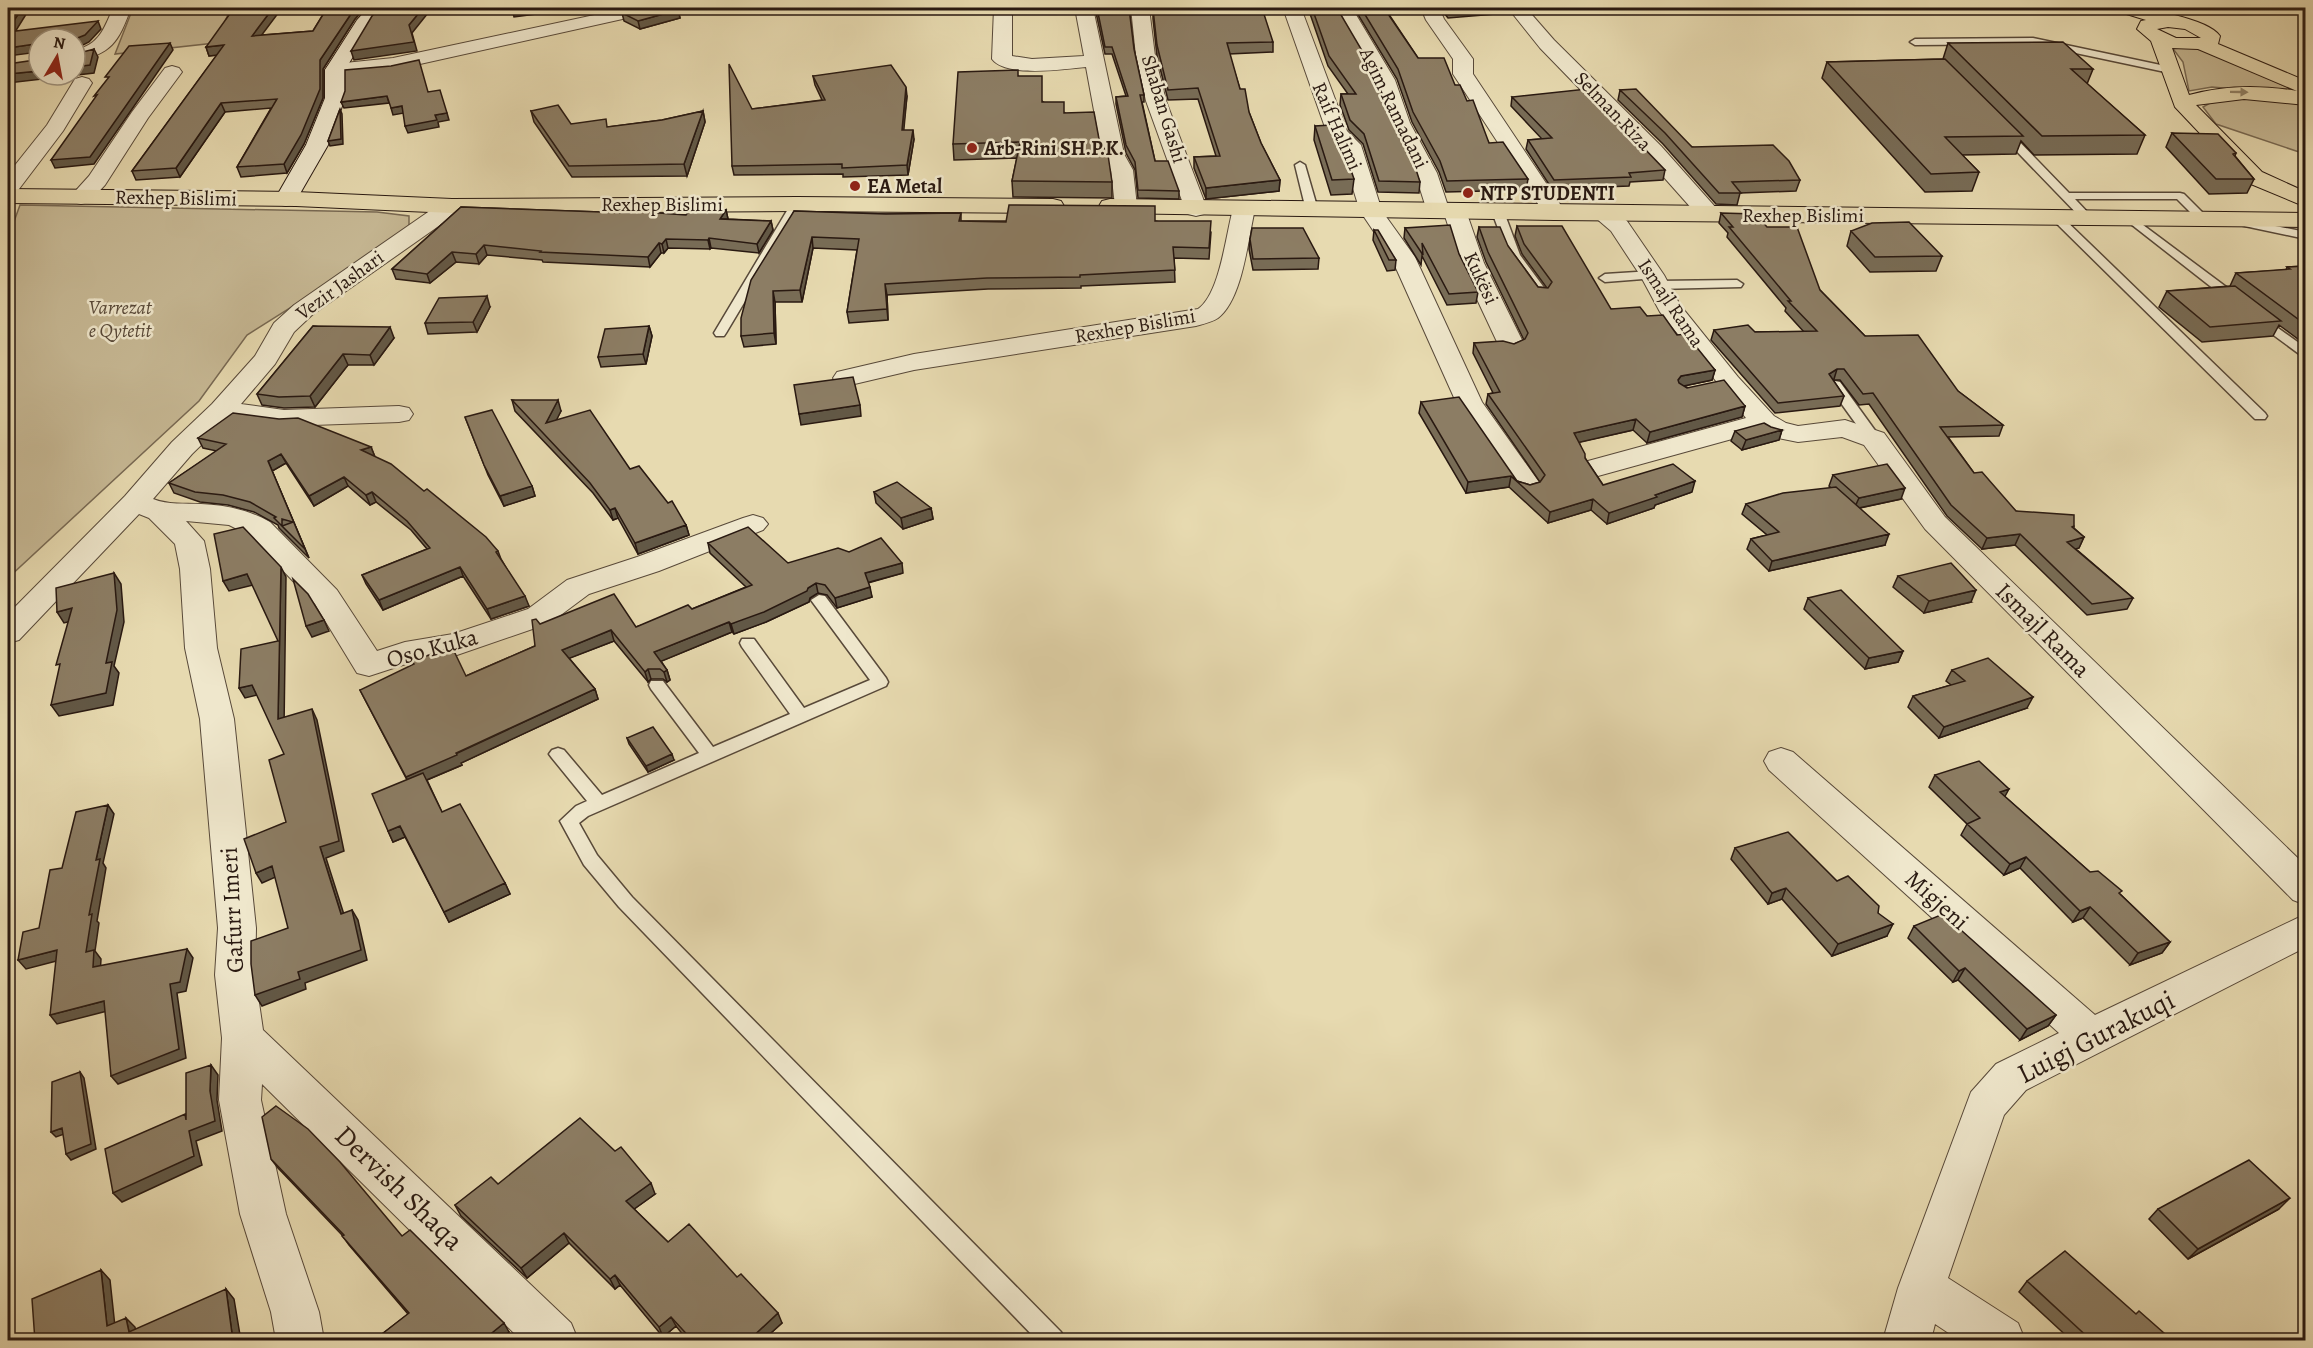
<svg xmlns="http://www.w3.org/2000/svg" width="2313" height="1348" font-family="Alegreya,serif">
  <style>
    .green { fill: #c7b995; stroke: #786953; stroke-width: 1.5 }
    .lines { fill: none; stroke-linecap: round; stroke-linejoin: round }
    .lane-casing { stroke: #584939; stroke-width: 3 }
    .street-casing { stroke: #584939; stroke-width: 2 }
    .secondary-casing { stroke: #291911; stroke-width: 2 }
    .primary-casing { stroke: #291911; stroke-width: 2 }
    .lane { fill: #efe7cc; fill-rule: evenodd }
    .street { fill: #efe7cc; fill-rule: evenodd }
    .secondary { fill: #efe7cc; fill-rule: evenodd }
    .primary { fill: #e7dab0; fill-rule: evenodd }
    .wall { fill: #786c56; stroke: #291911; stroke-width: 1.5 }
    .shaded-wall { fill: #625846; stroke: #291911; stroke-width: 1.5 }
    .building { fill: #8c7d64; stroke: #291911; stroke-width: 1.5 }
    .oneway { fill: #928368 }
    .poi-dot { fill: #8f2418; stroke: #efe7cc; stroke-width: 2 }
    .labels { text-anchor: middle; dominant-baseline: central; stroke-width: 5; stroke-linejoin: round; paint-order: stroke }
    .far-street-label { font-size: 20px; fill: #291911; stroke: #efe7cc }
    .far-poi-label { font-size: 20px; font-weight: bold; fill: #291911; stroke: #efe7cc; text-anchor: start }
    .far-park-label { font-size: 20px; font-style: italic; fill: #584939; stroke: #efe7cc }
    .street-label { font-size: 24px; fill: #291911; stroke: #efe7cc }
    .near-street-label { font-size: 28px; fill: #291911; stroke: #efe7cc }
  </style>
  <rect width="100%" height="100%" fill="#e7dab0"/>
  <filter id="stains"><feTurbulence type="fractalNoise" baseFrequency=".00333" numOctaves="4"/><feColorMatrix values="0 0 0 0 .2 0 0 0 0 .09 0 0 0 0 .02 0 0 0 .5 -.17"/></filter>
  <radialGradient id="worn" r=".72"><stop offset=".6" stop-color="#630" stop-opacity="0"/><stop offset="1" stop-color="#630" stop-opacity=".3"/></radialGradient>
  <path class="green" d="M133,8H231L215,43L115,54Z
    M2162,34L2180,39L2305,95L2212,87L2189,91L2183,62Z
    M2254,98L2305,104V154L2216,124L2203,107L2217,99Z
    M20,205L377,212L409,216V226L325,286L247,335L199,401L8,578V238Z"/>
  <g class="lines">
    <g class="lane-casing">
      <path id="lane" d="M2033,38L2170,67L2175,70L2170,73L2033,44L1915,45L1910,42L1915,39Z
        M2004,129L2008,130L2069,193H2180L2184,194L2209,219L2203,222L2199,221L2177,199H2075L2093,218L2091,220H2083L2000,134V130Z
        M1300,162L1305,165L1318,210L1316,212H1308L1306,210L1295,165Z
        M797,201L803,204L726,333L724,336H716L714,333L791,204Z
        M1498,209L1504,212L1520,255L1548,293L1546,296H1538L1508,255L1492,212Z
        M2055,213L2059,214L2265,413L2267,416L2265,419H2255L2051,218V214Z
        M2131,216L2241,298L2243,301L2241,304H2233L2127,221L2125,219Z
        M2239,219L2306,232V239L2235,224V220Z
        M1652,271L1658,275L1656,278L1605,282L1599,278L1605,274Z
        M1737,280L1743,284L1741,287L1657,289L1651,285L1657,281Z
        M2257,313L2306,348V359L2253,320L2251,317L2253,314Z
        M1835,381L1840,382L1879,436L1881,439L1879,442H1869L1828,385Z
        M819,595L825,596L886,678L888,682L886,686L588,816L579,823L597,855L632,897L1061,1332L1065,1340H1037L619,907L584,865L560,821L576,806L587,801L552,758L549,754L552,750L558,748L564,750L602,795L699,753L651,689L649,685L651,681H663L713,747L790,714L742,647L740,643L742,639H754L804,708L870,680L811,600Z"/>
    </g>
    <g class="street-casing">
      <path id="street" d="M113,8H131C118,43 112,53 75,62V50C99,45 104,29 113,8Z
        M627,8H643L645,11L642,15L636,16L393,70L335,76L328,74L325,70L328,66L335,64L393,58Z
        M994,8H1012V56L1032,59L1084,56L1075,8H1093L1124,154L1133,170L1137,206L1134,211L1126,213L1118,211L1115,206L1111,170L1102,154L1086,67C1065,69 1006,78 992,59Z
        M1131,8H1149L1155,56L1166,101L1207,209L1204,214L1196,216L1188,214L1185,209L1146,101L1136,56Z
        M1283,8H1301L1347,131L1361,145L1382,211L1415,257L1482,402L1541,485L1537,491L1527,494L1517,491L1456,402L1391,257L1360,211L1340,147L1327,133Z
        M1334,8H1352L1395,80L1410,123L1437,173L1448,206L1455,204L1463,206L1466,211L1484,263L1524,344L1520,349L1511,352L1502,349L1498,344L1460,263L1445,216L1438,218L1430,216L1427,211L1415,173L1390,123L1375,80Z
        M1421,8H1439L1444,19L1473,59V74L1566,213L1563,218L1555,220L1547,218L1544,213L1453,74V59L1426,20Z
        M1508,8H1526L1554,40L1661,146L1717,209L1720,214L1717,219L1709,221L1701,219L1645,156L1540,48Z
        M172,66L179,68L182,72L148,118L105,185L89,202L81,204L73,202L70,197L89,176L132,112L165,68Z
        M82,77L89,79L92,83L63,131L16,193L8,195V174L47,125L75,79Z
        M452,199L460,201L463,206L460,211L312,315L294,332L275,364L241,404L284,410L399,406L409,408L413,414L409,420L399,422L284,426L228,419L192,454L153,499C168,505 185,503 201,504C225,505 249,510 270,522L337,590L377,651L405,642L453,634L528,609L567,580L637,557L743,518L753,515L763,518L768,524L763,530L659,571L589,594L550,623L457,655L409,663L369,676L357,673L315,604L249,535L229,525L186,521L204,541L210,569L217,648L234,719L256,928L255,975L263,1030L571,1323L578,1340H521L262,1084L261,1100L286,1214L319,1312L324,1340H276L271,1312L240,1214L219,1100L222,1038L215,975L218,928L200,719L185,648L180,569L175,544L149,518L139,514L19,640L8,643V614L125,496L172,442L212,404L255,356L274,323L294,305L444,201Z
        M1244,202L1252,204L1255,209C1248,238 1243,299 1218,318C1212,322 1203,324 1196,326L914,370L846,386L837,384L833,378L837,372L914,354L1198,309C1220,294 1226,234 1233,209L1236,204Z
        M1601,206L1609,208L1627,221L1664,275L1680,305L1738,377L1774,416L1786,423L1798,426L1845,420L1884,433L1945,517L2306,866V905L2293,900L1925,529L1864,445L1842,437L1798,442L1768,436L1761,431L1598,476L1588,473L1584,467L1588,461L1746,418L1660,312L1640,275L1611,231L1590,213L1593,208Z
        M1781,748L1793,752L2095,1015L2306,914V947L2026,1090L2004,1115L1948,1278L2018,1323L2025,1340H1959L1935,1324L1931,1340H1883L1898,1288L1971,1092L1996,1064L2059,1033L1769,770L1764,761L1769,752Z"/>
    </g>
    <g class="secondary-casing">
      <path id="secondary" d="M368,8H386L373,23L345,70V98L328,145L294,204L286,206L278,204L275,199L306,145L325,98V70L357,20Z"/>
    </g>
    <g class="primary-casing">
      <path id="primary" d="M2117,8C2138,6 2208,18 2220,36L2218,44L2306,81V105L2244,99L2196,105L2262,172L2306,192V207L2246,182L2175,107L2151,41L2137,29L2141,21L2146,20L2120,12ZM2168,27L2185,29L2201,38H2176L2157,29ZM2172,48L2198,49L2297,91C2261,85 2225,85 2189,95Z
        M8,189L296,192L452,199L797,197L1053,199L1061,201L1064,206L1061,211L1053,213L797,211L452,213L296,206L8,203Z
        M1110,199L2306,213V227L1555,220L1110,213L1102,211L1099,206L1102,201Z"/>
    </g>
    <use href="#lane" class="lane"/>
    <use href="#street" class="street"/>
    <use href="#secondary" class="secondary"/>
    <use href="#primary" class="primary"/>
  </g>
  <path class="wall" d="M327,8H365L355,19L323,69V98L304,144L287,173L241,177L237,167L271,108L225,112L180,177L136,180L132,171L217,55L209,56L206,47L262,35L313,31Z
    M1095,8H1131H1129L1134,49L1144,95V102H1142L1155,161L1179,191V199L1138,198L1135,170L1126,153L1116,104V97L1126,96L1112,54H1105Z
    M1308,8H1337L1389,113L1420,182L1419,193L1378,192L1363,144L1349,130L1340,105L1341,94H1348L1328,66Z
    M1354,8H1421L1420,12L1388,13L1418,58L1455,85L1489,143L1528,179L1526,190L1446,192L1439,172L1412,122L1397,79Z
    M1440,8H1507V13L1448,18Z
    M1153,9L1273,42V52L1229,54L1240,89L1261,143L1280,180L1279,191L1206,199L1194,168V157L1216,156L1198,99L1168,100L1157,56L1153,19Z
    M678,10L680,18L640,29L624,21L622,13Z
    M1948,43L2093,69L2087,84L2145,135L2137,154L2034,155L2021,141L2016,154L1962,155L1979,172L1972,191L1925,192L1822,78L1827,62L1943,59Z
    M813,76L907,96L903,130L914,139L908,175L843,177V174L734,175L732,166L752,109L822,100L815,85Z
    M1018,76L1043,102L1065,113L1099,139L1112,182V198L1013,197L1012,181L1017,158L954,160L953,144Z
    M1620,90L1692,147L1800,180L1796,191L1740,193L1737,205L1716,204L1663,144L1618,100Z
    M1512,97L1665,170L1663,180L1630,182L1629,186L1552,189L1526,149L1528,140L1542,139L1511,106Z
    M531,111L571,124L608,127L662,120L703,111L705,122L687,176L572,177L534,122Z
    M1315,126L1354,179L1352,194L1331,195L1314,140Z
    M2172,133L2236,153L2235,156L2254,179L2247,193L2209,194L2166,147Z
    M461,207L686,215L726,210L728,219L771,221L773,230L759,253L711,248L710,249L668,248L664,253H661L650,267L543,262L542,260L487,255L479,264L456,262L430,283L396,279L392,269Z
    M794,211L886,214L961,213V221H1155L1211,232L1209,259L1174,258L1175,282L1081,286V288L988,289L887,295L888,320L849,323L847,312L857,250L813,248L802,302H775L776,344L744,347L741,336Z
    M1721,213L1820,290L1865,336L1958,391L2003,425L1999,436L1948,437L1974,473L2016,511L2074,526V528L2084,537L2079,548L2076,549L2133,598L2127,609L2087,615L2015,545L1982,549L1947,516L1869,404L1859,405L1840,380H1833L1844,396L1840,406L1775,413L1711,340L1714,330L1755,332H1804L1785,311L1786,308L1727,237L1728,233L1719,223Z
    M1517,226L1611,309L1647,316L1677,335L1715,370L1712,380L1683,386L1745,406L1742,417L1647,443L1633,430L1579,442L1585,458L1603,485L1692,492L1655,505L1654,508L1607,524L1591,510L1548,523L1509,487L1466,493L1419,413L1421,402L1517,481L1530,485L1540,482L1486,404L1488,394L1493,393L1473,353L1474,343L1514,344L1524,340L1486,262L1477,237L1479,227L1508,246L1538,287L1547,288L1522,254L1515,236Z
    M1405,228L1459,254L1478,292L1476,303L1447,305L1422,256L1421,265L1404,238Z
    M1374,230L1396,260L1395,270L1387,271L1373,240Z
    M1851,231L1942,256L1936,271L1870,272L1847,246Z
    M1250,239L1319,258L1318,269L1253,270L1249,249Z
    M2306,266V345L2279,325L2273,336L2202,342L2159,307L2167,291L2230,286L2236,273L2286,270L2287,267Z
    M490,307L477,332L428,334L425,323Z
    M313,326L394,338L374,365H348L315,407L284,408L262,405L257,394Z
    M649,326L652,336L646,364L601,367L598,357Z
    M512,400L561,411L556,420L630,469L686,525L689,535L638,554L618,518L613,520L593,493L515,411Z
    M465,417L532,486L535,496L504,506L488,475Z
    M1782,430L1779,440L1742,450L1731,441L1735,431Z
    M198,438L371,447L375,457L498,551L501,559L529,606L491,619L463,576L383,610L366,584L362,575L427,549L411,530L376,502L370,505L348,486L314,506L286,463L272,471L309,558L279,528L278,525L254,512L228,505L200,502L174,493L169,483L217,451L203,448Z
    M1833,475L1901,499L1860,508L1885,545L1769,571L1747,549L1751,539L1767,535L1742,514L1746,504L1831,488L1829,486Z
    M874,492L931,508L933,519L903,529L876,503Z
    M708,543L788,563L903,573L868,583L872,597L837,608L827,595L818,593L810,598L809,602L766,622L734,634L732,632L661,661L667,670L670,680L667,682L663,679H651L648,682L614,641L569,658L595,689L598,699L461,763L462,765L427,780L442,812L505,883L510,894L449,922L405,837L393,842L388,831L407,780L360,690L466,676L535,646L540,624L636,627L692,609L746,587L710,553Z
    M1898,576L1971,602L1924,613L1893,587Z
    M1808,598L1903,651L1898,662L1865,669L1804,609Z
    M1952,670L2027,708L1939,738L1908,707L1913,696L1951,685L1946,681Z
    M627,738L674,760L648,772L629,744Z
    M1935,775L2005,797L2090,872L2120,894L2170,942L2162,953L2130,965L2083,918L2073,922L2020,868L2004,875L1961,835L1967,824L1929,787Z
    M1735,848L1837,881L1878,913L1887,936L1832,956L1782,899L1768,904L1731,859Z
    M1914,926L2056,1015L2048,1026L2020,1040L1958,980L1953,982L1908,938Z
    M271,1159L402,1236L509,1332L499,1341H373L408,1314L349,1245L342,1235L278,1168Z
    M498,1184L655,1194L634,1209L668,1242L737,1277L782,1323L762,1341H688L676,1326L663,1337L620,1285L615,1289L569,1243L527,1278L461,1216L455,1205Z
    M2158,1209H2279L2188,1259L2149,1219Z
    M2027,1281L2136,1314L2173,1341H2072L2019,1292Z"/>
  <path class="shaded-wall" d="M22,8H30L10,40L8,35V30Z
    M273,8H282L255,44L252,36Z
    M355,8H365L355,19L323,69V98L304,144L287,173L284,164L320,60Z
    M423,8H432L412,33L417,51L354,60L351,51L409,25Z
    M522,8H550L551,12L514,17L512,9Z
    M678,10L680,18L640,29L638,21Z
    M98,21L101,29L89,42L75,49V39Z
    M170,43L173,50L94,164L55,168L51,160Z
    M35,44L39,52L8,56V48Z
    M224,45L227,54L209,56L206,47Z
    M94,49L98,57L94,73L8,83V74L39,71V75H75V67Z
    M906,87L907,96L903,139L902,130Z
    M387,96L389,103L344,108L341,102Z
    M221,103L225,112L180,177L176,168Z
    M402,106L404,113L393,115L391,108Z
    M340,109L342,114L343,144L330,146L328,141Z
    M703,111L705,122L687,176L684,164Z
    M447,113L449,120L438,122L439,127L408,133L405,126L435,115Z
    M913,130L914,139L908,175L907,165Z
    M1280,180L1279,191L1206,199V188Z
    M726,210L728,219H720Z
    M771,221L773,230L759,253L757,244Z
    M812,237L813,248L802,302L800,290Z
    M709,238L711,248L710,249L708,240Z
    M666,239L668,248L664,253L662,244Z
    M659,243L661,253L650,267L648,257Z
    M484,245L487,255L479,264L476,254Z
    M452,252L456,262L430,283L427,274Z
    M885,284L887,295L888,320L887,309Z
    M773,291L775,302L776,344L774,333Z
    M487,296L490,307L477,332L473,322Z
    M649,326L652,336L646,364L643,354Z
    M390,327L394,338L374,365L370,355Z
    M343,354L348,365L315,407L310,396Z
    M1837,369L1834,379L1826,385L1829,374Z
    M1715,370L1712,380L1679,387L1678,380L1681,376Z
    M558,400L561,411L550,433L546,423Z
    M860,405L861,416L801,425L799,414Z
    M1745,406L1742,417L1647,443L1650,432Z
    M1636,419L1633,430L1572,444L1574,433Z
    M1782,430L1779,440L1742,450L1746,440Z
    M371,447L375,457L361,450Z
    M281,454L286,463L272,471L309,558L268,461Z
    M1511,476L1509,487L1466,493L1468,482Z
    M344,477L348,486L314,506L309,496Z
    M1695,481L1692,492L1655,505L1654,508L1607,524L1609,513L1655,495Z
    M532,486L535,496L504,506L500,496Z
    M1905,488L1901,499L1854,509L1859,498Z
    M372,492L376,502L370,505L366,495Z
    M1593,499L1591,510L1548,523L1550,512Z
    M615,508L618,518L613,520L610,510Z
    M931,508L933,519L903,529L901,518Z
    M686,525L689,535L638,554L635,543Z
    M1889,534L1885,545L1769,571L1772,561Z
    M2020,534L2015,545L1982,549L1987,538Z
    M2084,537L2079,548L2062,553L2067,542Z
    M902,563L903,573L866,583L865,573Z
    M281,567L286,577L284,730L278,719Z
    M460,567L463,576L383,610L379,600Z
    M114,573L121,584L124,622L114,666L119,673L113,705L59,716L51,705L106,663Z
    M247,574L253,585L229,591L223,581Z
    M816,583L818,593L810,598L809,602L766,622L734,634L731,624L808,588Z
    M870,587L872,597L837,608L835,598Z
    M1976,590L1971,602L1924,613L1929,601Z
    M525,596L529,606L491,619L487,609Z
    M72,608L79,619L64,623L57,612Z
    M324,620L329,631L312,637L306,626Z
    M729,622L732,632L657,663L654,652Z
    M611,630L614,641L565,660L562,650Z
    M1903,651L1898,662L1865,669L1869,658Z
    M648,669L651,679L648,682L645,672Z
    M667,670L670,680L667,682L664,672Z
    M252,685L257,695L245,698L239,688Z
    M595,689L598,699L461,763L462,765L410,787L406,777Z
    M2033,697L2027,708L1939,738L1944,727Z
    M312,709L317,720L344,851L326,858L347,924L341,914L320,847Z
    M672,754L674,760L648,772L646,766Z
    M2009,789L2003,800L2000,792Z
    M108,805L114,814L103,863L106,868L97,921L99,923L95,951L101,959L100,976L93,967L86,952L89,915L96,860Z
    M400,826L405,837L393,842L388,831Z
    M2026,857L2020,868L2004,875L2010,864Z
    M272,866L278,876L262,883L256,873Z
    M505,883L510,894L449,922L444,912Z
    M1786,888L1782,899L1768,904L1772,893Z
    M2090,907L2083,918L2073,922L2080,911Z
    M352,910L358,920L367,960L305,983L306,989L262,1006L255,995L298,972Z
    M1893,924L1887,936L1832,956L1838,944Z
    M2170,942L2162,953L2130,965L2138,953Z
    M187,949L193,958L186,991L177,993L186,1058L118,1084L111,1076L170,984Z
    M57,950L64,959L26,969L18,960Z
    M1965,968L1958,980L1953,982L1959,971Z
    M104,1001L111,1010L57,1024L50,1015Z
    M2056,1015L2048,1026L2020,1040L2027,1029Z
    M211,1065L218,1075L217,1100L222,1131L196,1141L202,1165L122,1202L113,1193L189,1131L185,1114L192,1123L210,1091Z
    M80,1072L84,1078L96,1149L71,1160L66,1154Z
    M62,1128L67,1133L56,1137L51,1132Z
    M651,1183L655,1194L630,1212L626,1201Z
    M2290,1198L2279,1209L2188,1259L2198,1249Z
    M564,1233L569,1243L527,1278L521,1268Z
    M101,1270L110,1280L116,1336L107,1326Z
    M615,1275L620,1285L615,1289L610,1279Z
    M226,1289L234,1299L241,1341H233Z
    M778,1313L782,1323L762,1341H748Z
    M671,1317L676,1326L663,1337L659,1327Z
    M126,1318L135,1327L138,1341L129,1332Z
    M504,1323L509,1332L499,1341H482Z
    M473,1334L478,1341H465Z"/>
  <path class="building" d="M8,8H22L8,30Z
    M234,8H273L252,36L313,31L327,8H355L320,60V89L301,135L284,164L237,167L277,99L221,103L176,168L132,171L224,45L206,47Z
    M379,8H423L409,25L414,42L351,51L372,16Z
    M642,8H675L678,10L638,21L622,13Z
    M1097,8H1129L1134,49L1144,95H1140L1155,161H1168L1179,191L1138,190L1135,162L1126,145L1116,97L1128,96L1112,47H1105Z
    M1212,8H1262L1273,42L1227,43L1240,89H1245L1249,112L1261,143L1280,180L1206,188L1194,157L1220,156L1198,88L1168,90L1157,45L1153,9Z
    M1312,8H1337L1374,71L1389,113L1414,163L1420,182L1379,181L1364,134L1350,120L1341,94H1356L1329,56Z
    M1361,8H1384L1418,58H1444L1455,85H1460L1467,101L1473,100L1489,143L1503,142L1528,179L1447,181L1440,161L1413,112L1398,69Z
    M98,21L85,35L75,39H39V71L8,74V64L35,60L37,58V46L35,44L8,48V32Z
    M2063,42L2093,69H2071L2145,135L2042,136L1948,43Z
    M170,43L90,157L51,160L97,95L94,96L109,77H105L129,46Z
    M94,49L90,65L75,67V54Z
    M1945,59L2023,136L1945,137L1979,172L1931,174L1827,62Z
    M419,60L428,92L440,90L447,113L435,115L437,120L405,126L402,106L391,108L387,96L341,102L345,91V70L391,66Z
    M729,64L752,109L825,100L813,76L891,65L906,87L902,130H913L907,165L842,168V164L732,166Z
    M1018,70V76H1042V102H1064V113L1094,112L1099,139L1108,155L1112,182L1012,181L1020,142L953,144L958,72Z
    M1587,89L1665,170L1629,173L1631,177L1554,180L1528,140L1552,138L1512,97Z
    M1636,89L1692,147L1773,145L1789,161L1800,180L1732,182L1741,193H1719L1665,133L1620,90Z
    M558,105L571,124L606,119L607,127L662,120L703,111L684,164L569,166L531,111Z
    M340,109L341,139L328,141Z
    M1331,125L1339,134L1354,179L1332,180L1315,126Z
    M2172,133L2218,134L2236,153L2233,154L2254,179H2216Z
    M1009,205L1155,206V221H1211L1209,248L1173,247L1175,270L1080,275V277L987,278L885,284L887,309L847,312L859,239L812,237L800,290L773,291L774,333L741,336V318L751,280L794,211L886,214L961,213L959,221L1006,222Z
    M461,207L630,213L631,211L686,215L689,211L702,208L726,210L720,219L771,221L757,244L709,238L708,240L666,239L662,244L659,243L648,257L540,252L541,251L484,245L476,254L452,252L427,274L392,269Z
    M1721,213L1756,214L1767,227H1797L1820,290L1865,336L1918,335L1958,391L2003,425L1940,427L1974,473L1982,472L2016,511L2074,515V526L2072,527L2084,537L2067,542L2133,598L2092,604L2020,534L1987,538L1951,505L1873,393L1863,394L1844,369H1837L1829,374L1844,396L1778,403L1714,330L1748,325L1755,332L1817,331L1788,301H1791L1729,227H1733Z
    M1909,222L1942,256L1875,257L1851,231L1872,223Z
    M1450,225L1459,254L1478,292L1449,294L1422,243L1423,255L1405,228Z
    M1517,226H1562L1611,309L1640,307L1647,316L1663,315L1677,335L1686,334L1715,370L1681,376L1678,380L1679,383L1687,388L1724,380L1745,406L1650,432L1636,419L1574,433L1585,454V458L1603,485L1673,464L1695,481L1655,495L1657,497L1609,513L1593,499L1550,512L1511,476L1468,482L1421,402L1459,397L1517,481L1530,485L1540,482L1545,475L1488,394L1500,392L1474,343L1503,341L1514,344L1525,339L1528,333L1488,252L1479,227H1500L1508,246L1538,287L1548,288L1552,282L1524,244Z
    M1252,228H1303L1319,258L1253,259L1250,239Z
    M1374,230H1378L1396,260H1389Z
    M2306,266V325L2236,273L2290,269L2287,267Z
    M2235,286L2281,321L2210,327L2167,291Z
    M487,296L473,322L425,323L439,298Z
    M313,326L390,327L370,355L343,354L310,396L279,397L257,394Z
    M649,326L643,354L598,357L605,329Z
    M853,377L860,405L799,414L794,385Z
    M512,400H558L546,423L590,410L630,469L639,466L668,503L672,501L686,525L635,543L615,508L610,510L590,483Z
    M492,410L532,486L500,496L484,465L465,417Z
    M233,413L279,419L298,418L371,447L361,450L391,464L424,491L427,489L486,537L498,551L496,552L525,596L487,609L460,567L379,600L362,575L430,548L407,521L372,492L366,495L344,477L309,496L281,454L268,461L305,549L282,526L293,522L282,519V526L274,518L276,517L250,502L223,495L195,492L169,483L226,444L198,438Z
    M1764,423L1771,427L1782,430L1746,440L1735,431Z
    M1887,464L1905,488L1859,498L1833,475Z
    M897,482L931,508L901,518L874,492Z
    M1836,487L1889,534L1772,561L1751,539L1779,532L1746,504L1783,493Z
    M243,527L281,567L278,719L312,709L339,841L320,847L341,914L352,910L361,950L298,972L300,979L255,995L251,964V941L288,928L272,866L256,873L244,839L286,822L269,760L284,754L252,685L239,688L241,649L278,641L247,574L223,581L214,534Z
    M748,527L788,563L838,548L849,552L881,538L902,563L865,573L870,587L835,598L825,585L816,583L808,588L807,591L764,612L731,624L729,622L654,652L667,670L664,672L660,669H648L645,672L611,630L562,650L595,689L456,753L457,755L406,777L360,690L414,664L412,661L452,647L466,676L535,646L532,620L536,619L540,624L614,594L636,627L688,605L692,609L752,585L708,543Z
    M1951,563L1976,590L1929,601L1898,576Z
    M114,573L117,610L106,663L112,662L106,693L51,705L60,664L56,665L72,608L57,612L56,588Z
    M293,579L308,594L324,620L306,626Z
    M1841,590L1903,651L1869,658L1808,598Z
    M1988,658L2033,697L1944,727L1913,696L1965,681L1952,670Z
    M653,727L672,754L646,766L627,738Z
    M1979,761L2009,789L2000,792L2090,872L2098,871L2122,891L2119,893L2170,942L2138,953L2090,907L2080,911L2026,857L2010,864L1967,824L1980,818L1935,775Z
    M423,773L442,812L460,804L505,883L444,912L400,826L388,831L372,794Z
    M108,805L96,860L100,859L89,915L92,914L86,952L94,950L93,967L187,949L180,982L170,984L179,1049L111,1076L104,1001L50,1015L57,950L18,960L23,932L39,928L50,870L62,868L76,812Z
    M1788,832L1837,881L1848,876L1879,906L1878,913L1893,924L1838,944L1786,888L1772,893L1735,848Z
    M1943,914L2056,1015L2027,1029L1965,968L1959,971L1914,926Z
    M211,1065L210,1091L215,1121L189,1131L194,1156L113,1193L105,1149L185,1114L186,1120V1073Z
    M80,1072L91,1144L66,1154L62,1128L51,1132L52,1082Z
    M276,1106L308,1129L340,1162L402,1236L410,1230L504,1323L482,1341H479L473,1334L465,1341H373L409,1313L342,1236L344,1235L271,1159L262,1117Z
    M580,1118L615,1151L621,1147L651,1183L626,1201L668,1242L689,1224L737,1277L741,1274L778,1313L748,1341H693L671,1317L659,1327L615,1275L610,1279L564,1233L521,1268L455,1205L491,1177L498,1184Z
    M2249,1160L2290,1198L2198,1249L2158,1209Z
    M2065,1251L2136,1314L2139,1311L2173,1341H2092L2027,1281Z
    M101,1270L107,1326L126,1318L129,1332L226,1289L233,1341H35L32,1299Z"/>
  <defs><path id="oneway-solid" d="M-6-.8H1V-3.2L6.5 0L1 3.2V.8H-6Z" transform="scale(1.5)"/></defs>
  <use class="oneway" href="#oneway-solid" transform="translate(2239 92) rotate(1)"/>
  <g class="poi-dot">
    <circle cx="972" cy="148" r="6"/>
    <circle cx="855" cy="186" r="6"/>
    <circle cx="1468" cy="193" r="6"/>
  </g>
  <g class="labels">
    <g class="far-street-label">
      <text transform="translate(1394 108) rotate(64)">Agim Ramadani</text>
      <text transform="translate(1164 109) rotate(73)">Shaban Gashi</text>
      <text transform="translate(1613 111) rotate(46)">Selman Riza</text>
      <text transform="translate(1337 126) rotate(66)">Raif Halimi</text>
      <text transform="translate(176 198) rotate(1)">Rexhep Bislimi</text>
      <text x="662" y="204">Rexhep Bislimi</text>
      <text x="1803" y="215">Rexhep Bislimi</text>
      <text transform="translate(1481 278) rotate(65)">Kukësi</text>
      <text transform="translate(340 285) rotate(-36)">Vezir Jashari</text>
      <text transform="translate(1671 303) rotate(56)">Ismajl Rama</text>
      <text transform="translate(1135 326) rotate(-10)">Rexhep Bislimi</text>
    </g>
    <g class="far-poi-label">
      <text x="984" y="148">Arb-Rini SH.P.K.</text>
      <text x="867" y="186">EA Metal</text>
      <text x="1480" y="193">NTP STUDENTI</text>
    </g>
    <g class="far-park-label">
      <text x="120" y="307">Varrezat<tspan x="120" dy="23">e Qytetit</tspan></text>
    </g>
    <g class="street-label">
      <text transform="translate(2043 630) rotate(45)">Ismajl Rama</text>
      <text transform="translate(432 648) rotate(-15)">Oso Kuka</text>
      <text transform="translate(1937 900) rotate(42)">Migjeni</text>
      <text transform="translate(232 910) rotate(-93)">Gafurr Imeri</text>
    </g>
    <g class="near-street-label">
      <text transform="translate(2096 1037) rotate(-27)">Luigj Gurakuqi</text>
      <text transform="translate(399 1188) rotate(44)">Dervish Shaqa</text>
    </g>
  </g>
  <rect width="2313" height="1348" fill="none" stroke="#e7dab0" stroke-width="30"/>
  <rect x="9" y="9" width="2295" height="1330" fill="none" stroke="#291911" stroke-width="3"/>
  <rect x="15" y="15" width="2283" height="1318" fill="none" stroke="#291911" stroke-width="1.5"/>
  <g transform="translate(57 57) rotate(10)"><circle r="28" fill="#efe7cc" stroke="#a09581" stroke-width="1.5"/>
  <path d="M0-4.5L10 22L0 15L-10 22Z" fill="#8f2418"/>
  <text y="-9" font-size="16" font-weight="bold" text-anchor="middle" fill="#291911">N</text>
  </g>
  <rect width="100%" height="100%" filter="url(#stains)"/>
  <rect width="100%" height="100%" fill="url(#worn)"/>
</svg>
